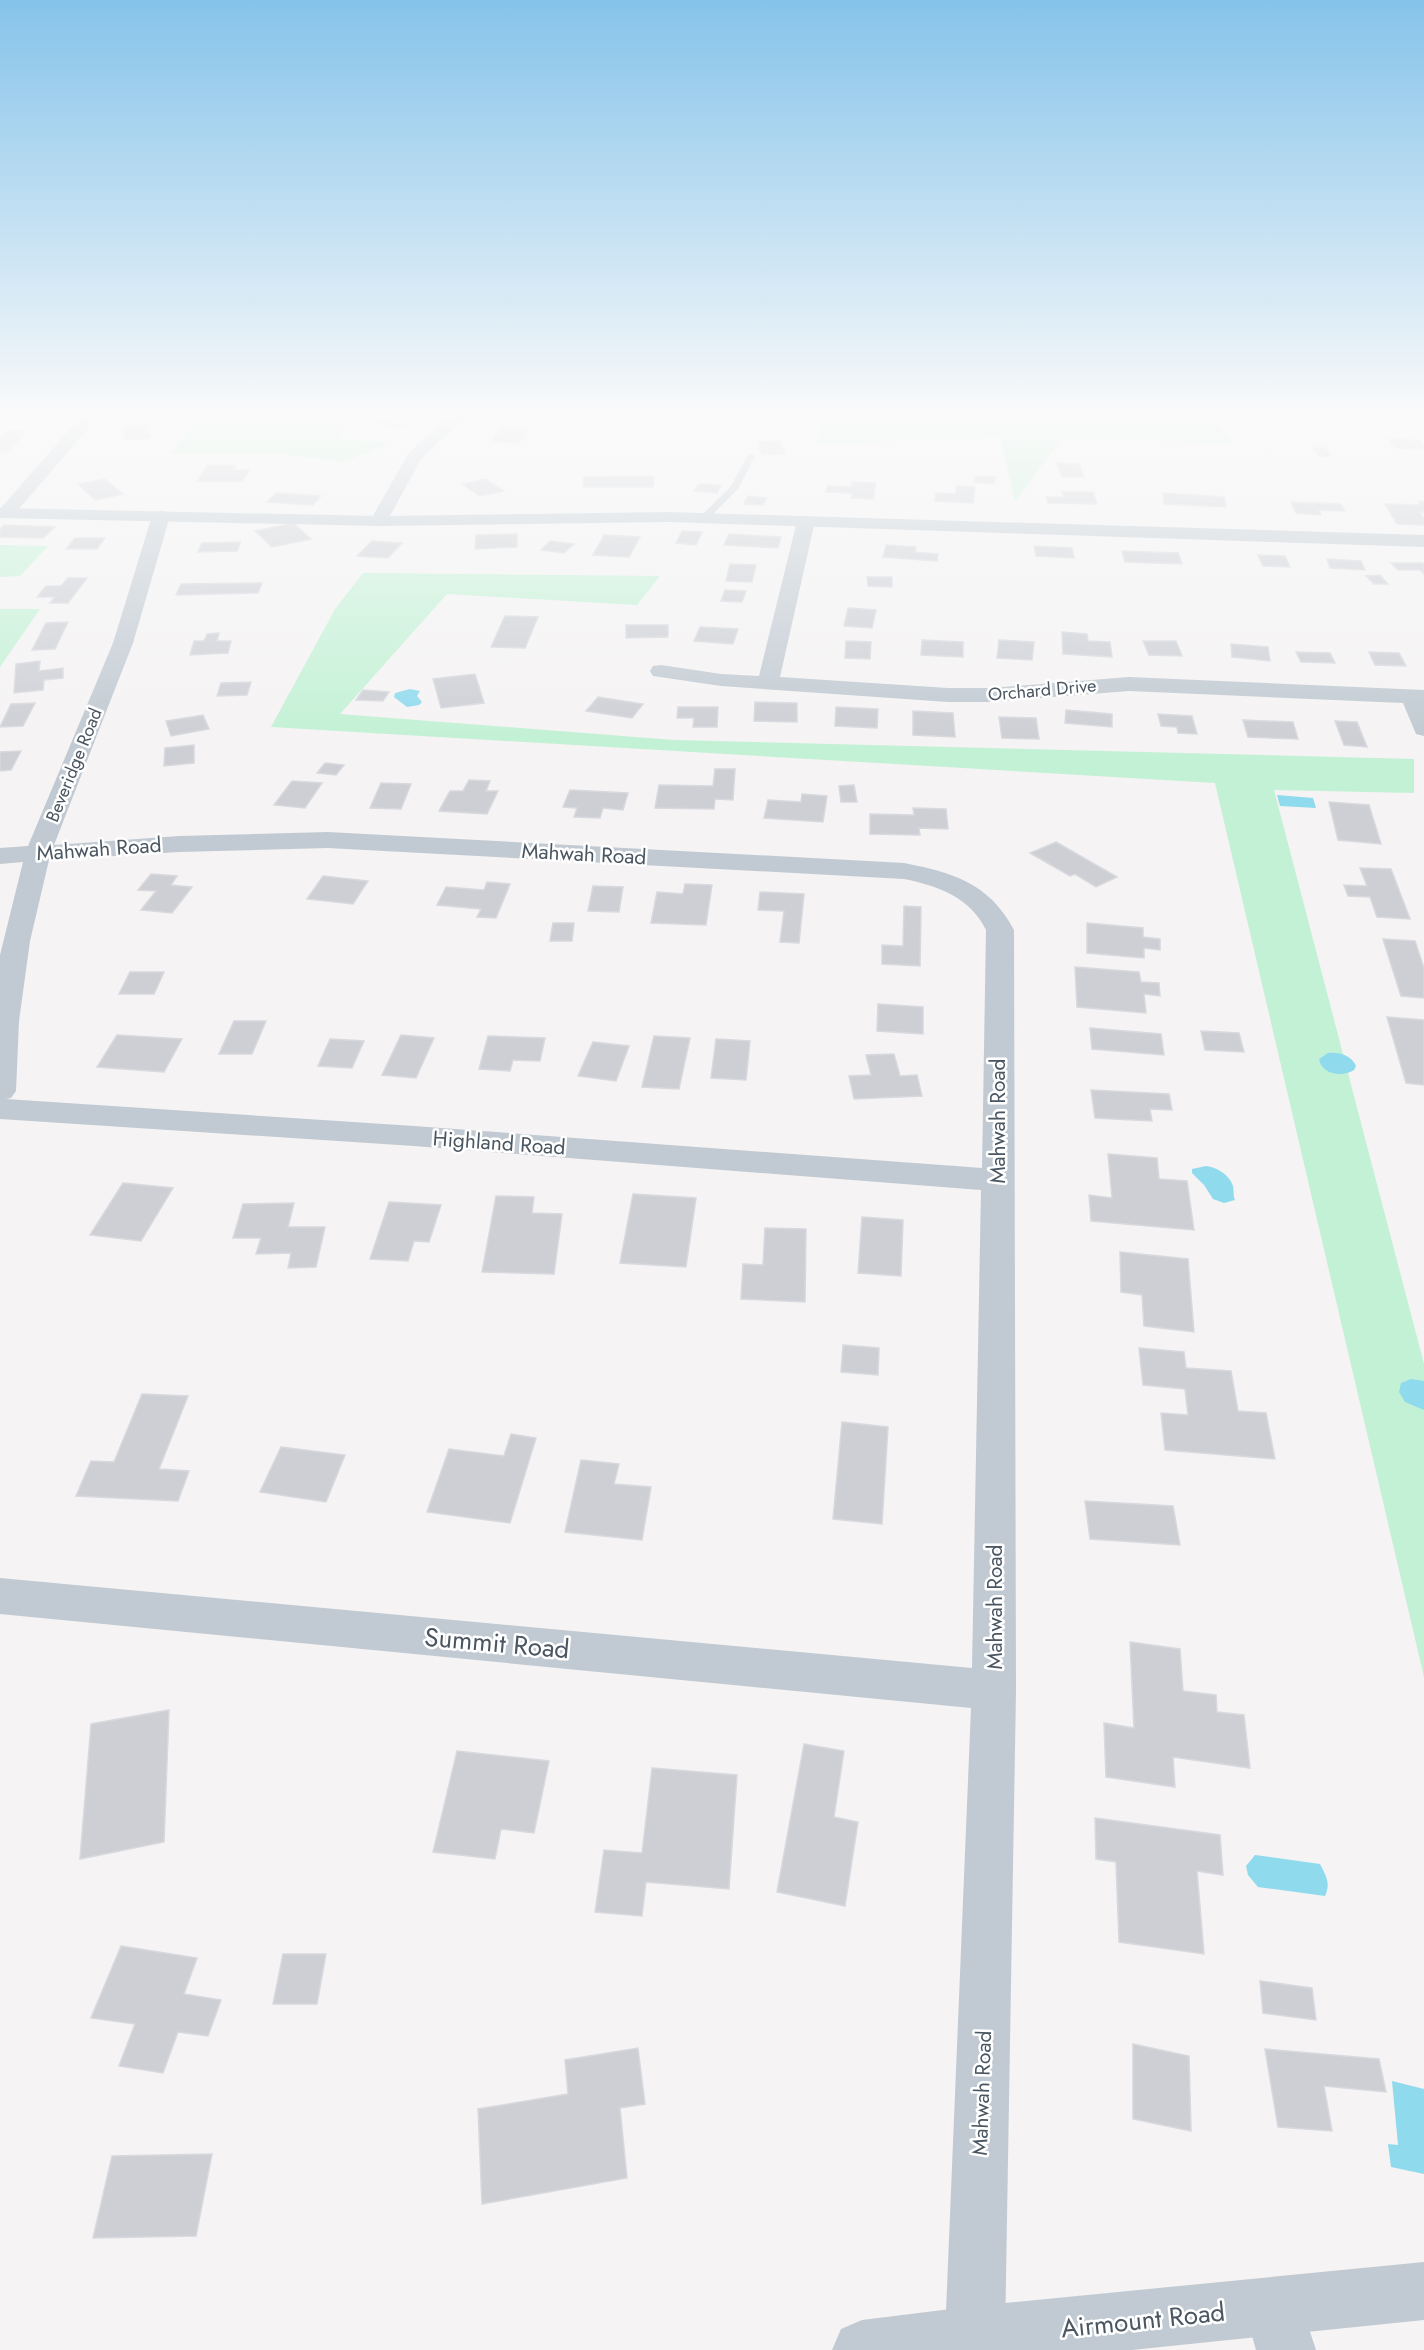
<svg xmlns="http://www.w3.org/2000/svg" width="1424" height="2350" font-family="Jost,sans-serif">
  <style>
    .green { fill: #c3f1d5 }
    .water { fill: #90daee }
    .building { fill: #cdcfd5; stroke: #d7d9de; stroke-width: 1.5 }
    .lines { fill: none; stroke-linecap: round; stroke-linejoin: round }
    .service { fill: #c1cad2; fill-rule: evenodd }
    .minor { fill: #c1cad2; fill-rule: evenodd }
    .tertiary { fill: #c1cad2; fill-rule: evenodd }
    .labels { text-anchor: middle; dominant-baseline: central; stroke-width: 5; stroke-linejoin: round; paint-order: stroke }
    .far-street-label { font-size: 18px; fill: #4a5661; stroke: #fff }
    .street-label { font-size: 21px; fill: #4a5661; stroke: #fff }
    .near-street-label { font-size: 26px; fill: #4a5661; stroke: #fff }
  </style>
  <rect width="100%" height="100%" fill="#f5f3f3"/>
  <path class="green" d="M200,411H350L339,438L391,443L345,462L275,453L171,454Z
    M801,411H900L950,421L968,411H1208L1232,443L1062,438L1015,502L1000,437L815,444L823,421Z
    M0,545L48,546L20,576L0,577Z
    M363,573L660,576L637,605L447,594L340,714L674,740L1414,759V793L1274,790L1424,1364V1677L1215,783L271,727L335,609Z
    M0,609H40L0,667Z"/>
  <path class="water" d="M410,689L420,691L417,696L422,702L419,705L407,707L394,697L395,693Z
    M1277,795L1313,798L1316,808L1280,806Z
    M1328,1053C1339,1052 1351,1055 1356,1066L1354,1070C1342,1078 1321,1074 1319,1059Z
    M1206,1166C1216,1167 1230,1175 1233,1186C1234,1190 1233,1196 1235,1200L1224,1203L1213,1199L1204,1185L1192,1173V1169Z
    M1411,1379L1424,1381V1410L1405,1402L1399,1392L1401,1383Z
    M1255,1855L1320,1864C1326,1876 1331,1883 1325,1896L1258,1887L1248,1875L1246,1866Z
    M1392,2081L1424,2089V2174L1391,2167L1388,2144L1398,2145Z"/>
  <path class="building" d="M16,411H47L39,420L0,421V414H13Z
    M617,411H663V417H616Z
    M742,411H774L777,416L746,418Z
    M1255,411H1287L1288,418L1255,415Z
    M1380,411H1402L1409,419H1386Z
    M398,412L424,417L400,428L374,424Z
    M148,423L150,438L124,440L123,426Z
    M501,425L530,426L520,443L491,442Z
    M6,431H28L7,452H0V437Z
    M1389,439L1420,440L1424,449L1395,448Z
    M780,441L785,454L762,455L757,442Z
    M1313,448H1325L1332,456H1319Z
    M1057,463L1079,464L1084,477H1062Z
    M208,465L236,466L233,470H250L242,481H197Z
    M654,476L653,487H583L584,477Z
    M976,476L996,477L993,484L973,482Z
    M105,479L123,494L95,500L78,484Z
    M485,479L504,491L480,496L462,484Z
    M852,482L876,483L873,499L851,498L852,493L826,492L828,486L851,487Z
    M699,484L721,485L717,493L694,491Z
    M957,486L975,487L973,503L935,501L936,493L955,494Z
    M1062,492H1093L1097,504L1048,503L1046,497H1064Z
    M276,493L321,496L313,505L267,502Z
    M1163,493L1224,497L1226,507L1164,504Z
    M748,496L767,498L763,505L744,504Z
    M1419,501L1424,502V512H1420L1424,519V525L1397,524L1385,504L1421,505Z
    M1291,502L1341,504L1345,511L1319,510L1321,515L1296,513Z
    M293,523L311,539L272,547L255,531Z
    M4,525L55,527L43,538L0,537V529Z
    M682,531L702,532L696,545L676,543Z
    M517,534V547L475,549L476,535Z
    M729,534L781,537L778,548L724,545Z
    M604,535L640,537L629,557L593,555Z
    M75,538H105L97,549H66Z
    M372,541L402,543L388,558L357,556Z
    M550,541L574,544L564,553L541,550Z
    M241,542L237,551L198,552L202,543Z
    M886,545L916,547L915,552L938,554L937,561L883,557Z
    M1034,546L1072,548L1074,558L1036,556Z
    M1122,551L1178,553L1182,564L1125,562Z
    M1258,555L1285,556L1290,567L1263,566Z
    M1327,559L1361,561L1365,570L1330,568Z
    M1391,563H1424V574L1420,570H1398Z
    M730,564L756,565L752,582L726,581Z
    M1380,575L1388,584H1374L1366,576Z
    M867,577H892V587L868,586Z
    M68,578H87L68,603H50L55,597H37L46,586H61Z
    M262,583L258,593L176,595L181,584Z
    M725,590L746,591L742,602L721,601Z
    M848,608L876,610L872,628L844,626Z
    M505,616L538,617L525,648L491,647Z
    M68,622L55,649L32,650L46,623Z
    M626,625H668V637L626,638Z
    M700,627L738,629L733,644L694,641Z
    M1062,632L1087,634L1088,641L1110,642L1112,657L1063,654Z
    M219,633L217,641H231L228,653L190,655L194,641H204L207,634Z
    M922,640L963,642V657L921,655Z
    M999,640L1034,642L1032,660L997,658Z
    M846,641L871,642L870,659L845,658Z
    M1143,641H1176L1182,656L1149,655Z
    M1231,644L1268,647L1270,661L1232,657Z
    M1296,652L1330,653L1335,663L1301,662Z
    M1369,652L1399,653L1406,666L1375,665Z
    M40,661L39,671L63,668V678L44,680L43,690L14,693L16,664Z
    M475,674L484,703L441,708L433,679Z
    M251,682L247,695L217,696L221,683Z
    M363,690L389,692L383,701L356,700Z
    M598,697L643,704L632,718L586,711Z
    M755,702L797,703V722L754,721Z
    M35,703L23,726L0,727L11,704Z
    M678,707H718L717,727H693L694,718H677Z
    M836,707L878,709L877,728L835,726Z
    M1066,710L1112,714V727L1065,723Z
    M913,711L953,713L955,737L913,735Z
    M1158,714L1192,716L1197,734L1178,733L1177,727L1161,726Z
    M203,715L209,729L171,736L166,721Z
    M999,717L1036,718L1039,739L1002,738Z
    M1243,720L1293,722L1298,739L1248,737Z
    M1335,721L1357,722L1367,747L1344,745Z
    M194,745V763L164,766L165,748Z
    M21,751L11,770L0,771V752Z
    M325,763L344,765L336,775L317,773Z
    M715,769H735L733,800L715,799L714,809L655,808L659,785L713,786Z
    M469,780L490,781L486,791H498L487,814L439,811L450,791H463Z
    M292,781L322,783L305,808L274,805Z
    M381,783L411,784L401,809L370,808Z
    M854,785L857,802H841L839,786Z
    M570,790L628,793L623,810L603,808L600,818L574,817L577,808L563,807Z
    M802,794L827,796L823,822L764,818L768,800L801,802Z
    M1329,802L1369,805L1381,844L1338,840Z
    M913,808L946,809L948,829L919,828L920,835L870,834V814L914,815Z
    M1056,842L1117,877L1096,887L1075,874L1070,876L1030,853Z
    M1360,868L1391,869L1410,919L1377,917L1370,897L1348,896L1344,885L1367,886Z
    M151,874L177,876L171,885L192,887L172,913L141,910L156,891L138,890Z
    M323,876L368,881L353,904L307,899Z
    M487,882L510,884L496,918L477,917L481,909L437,905L446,887L484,890Z
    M685,884L712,885L706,925L651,923L657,892L683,894Z
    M593,886L623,887L619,912L588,911Z
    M760,892L804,894L799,943L780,942L784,911L758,910Z
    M904,906L921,907L920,966L882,964V945L903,946Z
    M553,923H574L572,941H550Z
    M1087,923L1143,928V937L1160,939V950L1144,948V958L1087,953Z
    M1383,939L1415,941L1424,968V998L1401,996Z
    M1075,967L1139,972L1141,982L1159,983L1160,996L1144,994L1146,1013L1077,1007Z
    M130,972H164L154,994H119Z
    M878,1004L923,1007V1034L877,1031Z
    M1387,1017L1424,1020V1085L1406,1083Z
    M234,1021H266L252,1054H219Z
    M1090,1028L1161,1034L1164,1055L1092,1049Z
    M1201,1031L1239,1033L1244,1052L1205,1050Z
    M117,1035L182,1039L164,1072L97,1067Z
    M401,1035L434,1038L416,1078L382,1075Z
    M488,1036L545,1038L540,1061L513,1060L510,1071L479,1069Z
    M654,1036L690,1038L679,1089L642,1087Z
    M330,1039L364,1041L352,1068L318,1066Z
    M716,1039L750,1041L746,1080L711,1078Z
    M593,1042L629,1046L616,1081L578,1076Z
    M894,1054L900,1076L917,1075L922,1096L854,1099L849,1076L871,1075L866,1055Z
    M1091,1090L1169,1094L1172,1110L1150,1109L1152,1121L1095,1118Z
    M1108,1154L1157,1158L1159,1179L1187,1181L1194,1230L1091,1221L1089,1195L1112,1198Z
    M123,1183L173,1188L141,1241L90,1235Z
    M633,1194L696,1198L686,1267L620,1263Z
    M496,1196L534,1197L532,1213L562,1214L554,1274L482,1272Z
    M389,1202L441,1205L429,1242L414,1241L408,1261L370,1259Z
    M294,1203L288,1227H325L316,1267L288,1268L291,1253L256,1254L261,1238H233L243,1204Z
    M862,1217L903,1220L901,1276L858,1273Z
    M765,1228L806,1229L805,1302L741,1299L743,1264L763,1265Z
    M1120,1252L1188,1259L1194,1332L1144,1326L1142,1295L1121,1292Z
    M843,1345L879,1348L878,1375L841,1372Z
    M1139,1348L1184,1352L1186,1368L1231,1371L1238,1411L1266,1413L1275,1459L1165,1450L1161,1413L1188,1415L1185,1389L1143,1385Z
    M142,1394L188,1396L159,1469L189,1471L178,1501L76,1496L91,1461L114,1462Z
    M842,1422L888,1427L882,1524L833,1519Z
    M511,1434L536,1438L510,1523L427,1512L449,1449L504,1456Z
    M281,1447L345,1455L326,1502L260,1492Z
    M581,1460L619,1464L614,1484L651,1487L642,1540L565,1532Z
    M1085,1501L1173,1506L1180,1545L1090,1539Z
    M1130,1642L1180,1649L1183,1691L1216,1695L1217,1712L1244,1715L1250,1768L1173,1757L1175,1787L1106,1777L1104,1723L1134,1728Z
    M169,1710L164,1842L80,1859L91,1724Z
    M804,1744L844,1751L834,1817L858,1822L845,1906L777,1892Z
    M457,1751L549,1761L534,1833L501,1829L495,1859L433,1852Z
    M652,1768L737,1775L729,1889L646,1882L642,1916L595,1912L604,1850L642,1853Z
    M1095,1818L1220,1835L1223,1875L1197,1871L1204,1954L1119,1942L1116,1862L1096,1859Z
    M121,1946L197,1958L184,1994L221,2000L208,2036L178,2032L163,2073L119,2066L135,2024L91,2018Z
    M283,1954H326L317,2004H273Z
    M1260,1981L1312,1988L1316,2020L1263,2013Z
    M1133,2044L1189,2056L1191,2131L1133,2119Z
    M638,2048L645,2104L620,2108L627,2178L482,2204L478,2109L568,2094L565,2060Z
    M1265,2049L1379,2059L1386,2092L1324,2086L1332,2131L1278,2127Z
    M212,2154L196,2236L93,2238L112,2156Z"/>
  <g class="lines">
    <path class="service" d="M751,453L755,456L738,489L706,521H700V517L731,486L747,456Z"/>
    <path class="minor" d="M86,411H103L12,517H0V509Z
      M461,411H480L445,436L421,459L385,525H373L370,521L408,454L433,430Z
      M161,511L167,512L170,516L133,643L54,845L179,836L328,832L904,863C954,873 989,883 1014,930L1016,1690L1005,2336L999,2350H951L945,2336L971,1708L0,1614V1578L972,1668L981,1190L414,1146L0,1119V955L23,862L0,864V848L28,846L113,643L152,516L155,512ZM328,848L904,879C938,886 970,897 986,930L982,1168L414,1126L6,1099L11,1098L16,1091L19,1021L30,941L49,860L179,852Z
      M806,516L812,517L815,521L780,677L948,688H991L1129,677L1424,690V736L1416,734L1403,703L1129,691L991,702H948L721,686L653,676L650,671L653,666L661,665L721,674L759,676L797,521L800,517Z
      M1274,2277L1295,2286L1316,2350H1256L1244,2307L1253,2286Z"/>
    <path class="tertiary" d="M0,508L379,516L669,512L1424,535V547L669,522L379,526L0,518Z
      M1424,2262V2320L1132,2350H832L841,2329L862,2320L975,2306Z"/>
  </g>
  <linearGradient id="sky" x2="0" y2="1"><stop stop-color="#85c3ea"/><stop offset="0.56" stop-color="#fafafa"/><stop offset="1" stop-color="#fafafa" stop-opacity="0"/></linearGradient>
  <rect width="1424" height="740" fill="url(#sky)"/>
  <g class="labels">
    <g class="far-street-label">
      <text transform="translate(1042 690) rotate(-5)">Orchard Drive</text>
      <text transform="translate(74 765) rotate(-68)">Beveridge Road</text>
    </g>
    <g class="street-label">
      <text transform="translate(99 849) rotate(-4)">Mahwah Road</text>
      <text transform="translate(584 854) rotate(3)">Mahwah Road</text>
      <text transform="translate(998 1121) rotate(-90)">Mahwah Road</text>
      <text transform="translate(499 1143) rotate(4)">Highland Road</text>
      <text transform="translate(995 1607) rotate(-90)">Mahwah Road</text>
      <text transform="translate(982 2093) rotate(-88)">Mahwah Road</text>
    </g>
    <g class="near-street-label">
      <text transform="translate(497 1643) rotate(5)">Summit Road</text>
      <text transform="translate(1143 2320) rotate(-6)">Airmount Road</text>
    </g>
  </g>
</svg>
